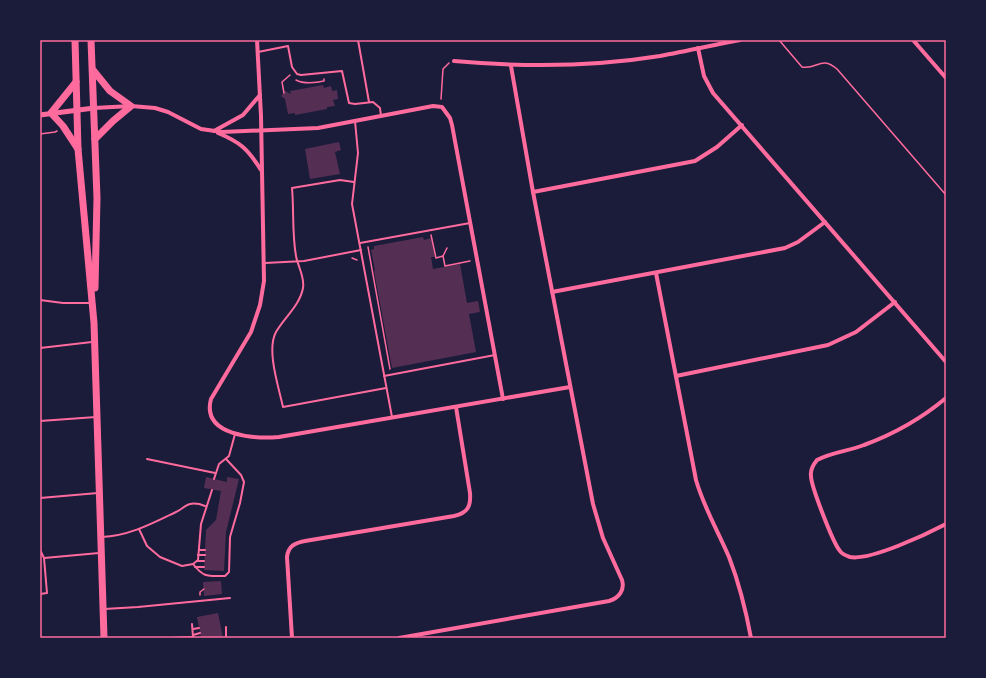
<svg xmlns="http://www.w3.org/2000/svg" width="986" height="678" font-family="Mulish,sans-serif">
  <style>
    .building { fill: #542f53 }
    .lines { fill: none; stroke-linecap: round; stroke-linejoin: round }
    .path { stroke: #ff6b9d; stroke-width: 1.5 }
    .service { stroke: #ff6b9d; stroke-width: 2 }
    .minor { stroke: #ff6b9d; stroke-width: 4 }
    .tertiary { stroke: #ff6b9d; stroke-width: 5 }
    .trunk { stroke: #ff6b9d; stroke-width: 7 }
    .neatline { fill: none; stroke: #ff6b9d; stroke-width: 1.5 }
  </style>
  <rect width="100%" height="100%" fill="#1b1b3a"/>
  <!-- building -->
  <g class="building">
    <path d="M323 85 324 88 331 86 332 91 337 90 338 99 333 100 335 106 327 107V109L295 115V113L288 114 285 99 281 96 285 91 291 94 290 91Z"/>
    <path d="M339 142 341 150 335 152 340 174 310 179 305 149Z"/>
    <path d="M423 237 424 240 431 238 435 257H431L433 269 460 264 467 303 478 301 480 312 469 314 476 352 392 368 374 271 375 270 371 250 374 249V246Z"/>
    <path d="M206 477 227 482V477L239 479 226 532 224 571 204 570 206 530 216 520 221 491 204 488Z"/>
    <path d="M221 581 222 594 204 596 203 582Z"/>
    <path d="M218 613 223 638H201L197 617Z"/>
  </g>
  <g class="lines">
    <!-- path -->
    <g class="path">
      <path d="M779 40 802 67C817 70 821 55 837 69L946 195"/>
      <path d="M296 80C303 84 316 83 324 81V79"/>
      <path d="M284 93 282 82 290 75"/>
      <path d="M441 99 443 69 449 63"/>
      <path d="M40 134 55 132 57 131"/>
      <path d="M431 235 436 258 443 256 445 266 470 261"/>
      <path d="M368 247 390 369"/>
      <path d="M443 256 447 248"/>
      <path d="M352 258 357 260"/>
      <path d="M200 595V592L204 589"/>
    </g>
    <!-- service -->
    <g class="service">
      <path d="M358 40 369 102"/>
      <path d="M258 52 288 46 292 67 297 74 301 75 342 71 349 103 355 104 373 102 380 108 381 116"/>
      <path d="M355 121 358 153 352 204 392 417"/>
      <path d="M354 182 340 180 292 188C294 210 292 234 296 256 298 267 305 277 303 288 300 305 284 318 276 332 266 350 279 388 283 407L386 388"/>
      <path d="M360 243 470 223"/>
      <path d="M265 263 304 261 361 250"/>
      <path d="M40 300 63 303H91"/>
      <path d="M40 348 92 342"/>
      <path d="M384 376 495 355"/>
      <path d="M40 421 96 417"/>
      <path d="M147 459 215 473"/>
      <path d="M214 479 219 464 229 456 235 434"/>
      <path d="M40 498 98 493"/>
      <path d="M139 529 147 546 160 557 182 566 193 564 198 560 201 524 212 490"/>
      <path d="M102 537C129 536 153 523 176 512 181 510 185 505 190 504 195 503 200 504 205 506"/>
      <path d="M40 550 44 558 47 593 40 594"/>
      <path d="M199 550H205"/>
      <path d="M198 555H205"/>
      <path d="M44 558 99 553"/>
      <path d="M197 561H204"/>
      <path d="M193 564C204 578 208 576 225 576L229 572 230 537 240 503 244 482 241 475 226 459"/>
      <path d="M195 567H204"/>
      <path d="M104 609 138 607 230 598"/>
      <path d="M192 624 193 637"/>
      <path d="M226 627V638"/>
      <path d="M193 629 199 628"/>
      <path d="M193 635 200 633"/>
      <path d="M171 638 193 637 194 638"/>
    </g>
    <!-- minor -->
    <g class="minor">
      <path d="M257 40 261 116 264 281 260 305 251 332 211 399C201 436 255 439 279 437L570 387"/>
      <path d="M913 40 946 78"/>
      <path d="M698 48 704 76 713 93 946 362"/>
      <path d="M454 61C522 67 592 67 660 56 687 51 714 45 740 40"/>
      <path d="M94 108 131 106 155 108 168 112 201 129 222 132 318 128 433 106 442 107 450 118 452 125 503 399"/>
      <path d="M214 131 243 115 260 95"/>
      <path d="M218 133C240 142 248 149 261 170"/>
      <path d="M533 192 695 161 717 147 742 125"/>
      <path d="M656 273 696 480C704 508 718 531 729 557 739 583 746 611 751 638"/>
      <path d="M552 292 785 248 798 242 825 222"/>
      <path d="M676 376 828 345 856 332 895 302"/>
      <path d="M946 398C922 418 894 434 864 445 849 451 832 452 817 460 813 465 810 470 811 476 811 486 833 543 840 551 842 554 847 556 850 557 870 561 927 534 946 524"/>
      <path d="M292 638 287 557C288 546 295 543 305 541L454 516C468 513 471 506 470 493L456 407"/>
      <path d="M399 638 609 601C619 598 625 590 622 580L603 538 593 504 533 192 511 66"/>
    </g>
    <!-- tertiary -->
    <path class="tertiary" d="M40 115 94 108"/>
    <!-- trunk -->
    <g class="trunk">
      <path d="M75 40 78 149 94 323 104 638"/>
      <path d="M91 40 97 198 95 288"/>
      <path d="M93 70 110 91 131 106 113 121 95 139"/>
      <path d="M76 82 51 113 63 126 78 149"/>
    </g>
  </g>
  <!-- border -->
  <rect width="986" height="678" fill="none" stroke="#1b1b3a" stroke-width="82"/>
  <rect x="41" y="41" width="904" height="596" class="neatline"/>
</svg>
